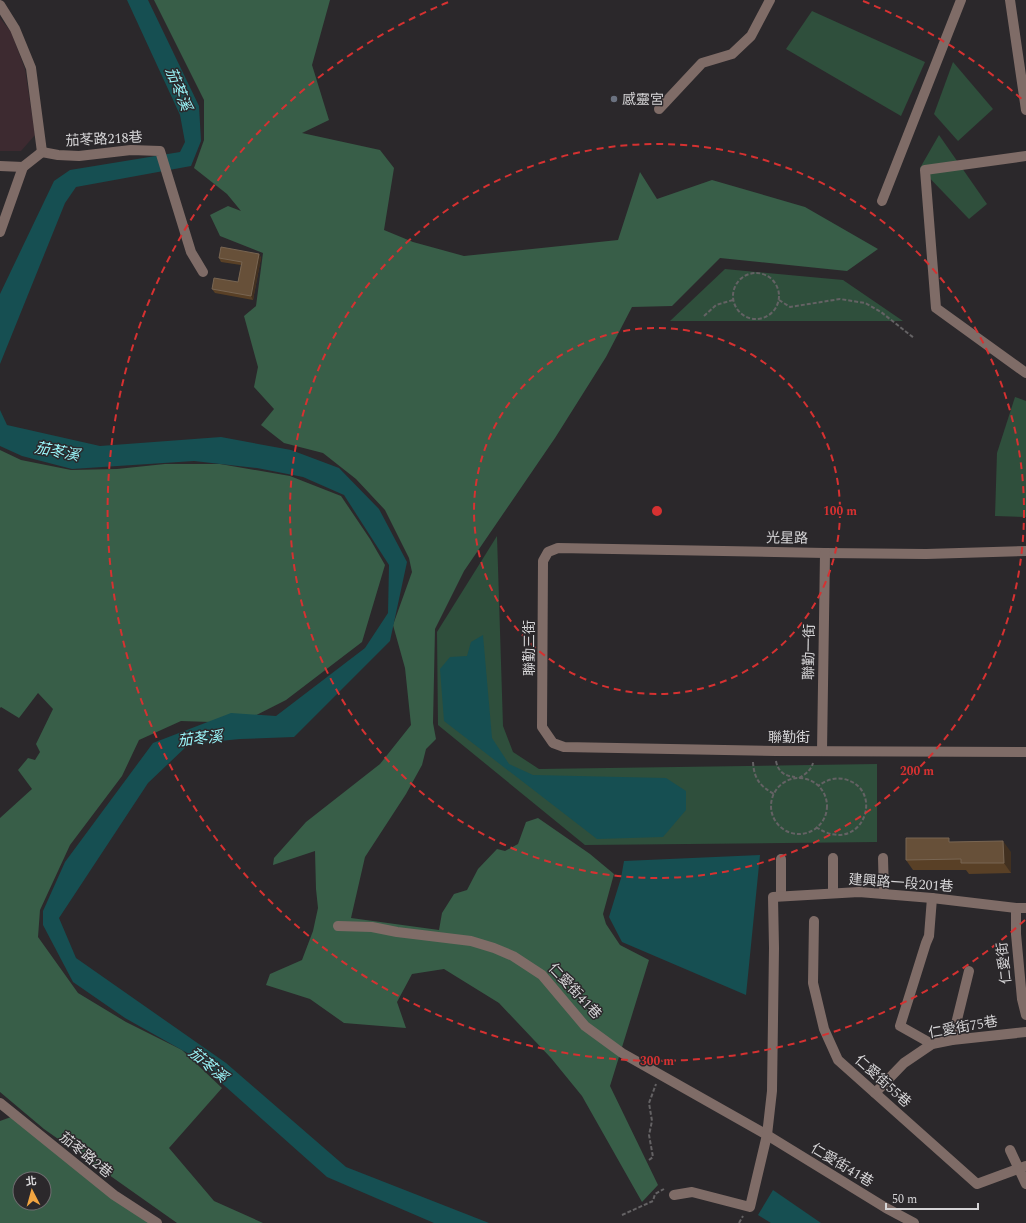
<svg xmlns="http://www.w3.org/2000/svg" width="1026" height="1223" font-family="Spectral,'Noto Sans TC',serif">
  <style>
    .industrial { fill: #3d2a30 }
    .green { fill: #2f4f3c }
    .forest { fill: #385e48; fill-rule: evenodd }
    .water { fill: #164f52 }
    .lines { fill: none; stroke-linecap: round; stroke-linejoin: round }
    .path { stroke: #646264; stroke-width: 2; stroke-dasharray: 4 2; stroke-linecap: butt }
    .minor { stroke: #7f6c67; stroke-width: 10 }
    .wall { fill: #594026 }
    .shaded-wall { fill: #413020 }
    .building { fill: #675039; stroke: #786552 }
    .ring { fill: none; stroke: #d63131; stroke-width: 2; stroke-dasharray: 7 5 }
    .worship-dot { fill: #6b7280; stroke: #2b282b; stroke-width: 1.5 }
    .labels { text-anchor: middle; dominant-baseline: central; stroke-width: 3; stroke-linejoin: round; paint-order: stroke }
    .poi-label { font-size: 14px; fill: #d6d5d7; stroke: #2b282b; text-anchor: start }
    .street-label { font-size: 14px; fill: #d6d5d7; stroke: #2b282b }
    .water-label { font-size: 15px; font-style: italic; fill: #99f4f8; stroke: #2b282b }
    .centre { fill: #d63131; stroke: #2b282b; stroke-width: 2 }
    .ring-label { font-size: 12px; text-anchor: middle; font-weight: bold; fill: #d63131; stroke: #2b282b; stroke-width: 3; stroke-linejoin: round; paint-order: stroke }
  </style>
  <rect width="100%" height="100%" fill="#2b282b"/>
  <!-- industrial -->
  <path class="industrial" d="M0 18 11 32 25 69 35 135 21 151H0Z"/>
  <!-- green -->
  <g class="green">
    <path d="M812 11 925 62 901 116 786 49Z"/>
    <path d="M953 62 993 109 958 141 934 114Z"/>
    <path d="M939 135 987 204 969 219 920 168Z"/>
    <path d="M725 269 843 280 903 321H670Z"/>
    <path d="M1015 397 1026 401V517L995 516 997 453Z"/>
    <path d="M497 536 503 726 513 752 539 769 877 764V842L585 845 438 725 437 632Z"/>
  </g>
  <!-- forest -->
  <g class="forest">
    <path d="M154 0H330L312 65 329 120 302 133 380 150 394 168 384 230 413 242 464 256 618 240 640 172 657 199 712 180 805 207 878 249 847 271 720 258 672 306 632 307 606 357 555 438 464 571 435 629 433 723 436 739 426 749 422 765 406 794 365 857 351 918 439 930 442 913 454 894 467 890 478 869 497 849 505 851 518 844 526 822 538 818 590 854 614 874 603 914 606 924 620 945 649 960 610 1086 658 1185 642 1202 582 1096 551 1058 499 1003 444 969 412 974 397 1002 406 1028 344 1023 310 999 266 985 270 974 302 960 313 931 318 908 316 889 315 851 273 865 274 858 306 822 380 764 411 725 405 668 393 625 412 572 409 558 385 510 356 479 323 453 284 443 261 425 274 409 254 387 258 367 244 316 256 306 263 253 220 236 210 215 228 206 241 211 227 194 194 168 204 140V100Z"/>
    <path d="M0 450 21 460 71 470 117 469 165 464H220L290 476 341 496 370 539 385 565 362 642 286 700 241 723 181 721 139 740 122 776 70 845 40 910 38 937 78 993 126 1022 182 1050 222 1088 169 1148 214 1201 263 1223H177L44 1129 0 1092V818L32 789 18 770 28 758 35 760 40 752 36 744 53 709 38 693 19 718 1 707 0 708Z"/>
    <path d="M11 1117 150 1223H0V1121ZM20 1179H44V1203H20Z"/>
  </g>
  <!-- water -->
  <g class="water">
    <path d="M127 0H148L199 106 201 141 191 166 76 187 65 203 0 364V294L54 181 70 170 180 152 185 142 180 115Z"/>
    <path d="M0 410 7 425 100 446 221 437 291 450 339 468 379 509 407 562 390 641 294 737 240 739 189 744 148 783 59 918 76 958 226 1063 346 1167 489 1223H434L327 1177 189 1054 125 1018 73 982 43 925V911L65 862 153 743 231 713 276 716 365 648 388 613 389 565 344 495 303 477 257 468 194 461 72 469 22 456 0 446Z"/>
    <path d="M483 635 492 738 509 764 533 775 666 778 686 791V810L663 837 597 839 444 721 440 669 450 657 467 656 471 642Z"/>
    <path d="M760 855 746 995 622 942 609 917 621 878 624 861Z"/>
    <path d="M773 1190 821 1223H771L758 1215Z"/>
  </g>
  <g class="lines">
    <!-- path -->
    <g class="path">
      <circle cx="756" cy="296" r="23"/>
      <path d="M779 300 790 307 840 299 865 303 881 312 914 338"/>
      <path d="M704 316 716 305 733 300"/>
      <path d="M776 761C778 772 785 776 795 777"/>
      <path d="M753 762C754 779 760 786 774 794"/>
      <path d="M799 778C806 774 811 770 813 763"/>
      <circle cx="799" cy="806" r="28"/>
      <path d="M816 827C862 858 887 789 844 779 835 777 826 780 818 786"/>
      <path d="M649 1160 653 1157 649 1135 652 1121 649 1103 656 1084"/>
      <path d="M622 1215 653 1201 655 1194 664 1189"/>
      <path d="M739 1223 743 1216"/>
    </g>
    <!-- minor -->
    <g class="minor">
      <path d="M1010 0 1026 110"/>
      <path d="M0 5 15 29 31 68 42 152"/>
      <path d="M659 109 702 63 732 54 751 36 770 0"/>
      <path d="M42 152 58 155 79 156 131 150 160 151 191 252 203 272"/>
      <path d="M1026 156 925 170 936 308 1026 373"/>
      <path d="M0 166 23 167 42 152"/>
      <path d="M882 201 961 0"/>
      <path d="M0 232 23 167"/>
      <path d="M1026 551 926 554 825 553 558 548 548 552 543 561 542 727 553 743 564 747 776 751 1026 752"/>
      <path d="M822 751 825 553"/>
      <path d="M883 858 884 894"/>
      <path d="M833 893V858"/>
      <path d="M781 896V859"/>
      <path d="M1016 908V934L1022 999 1026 1015"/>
      <path d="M814 921 813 983 824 1029 838 1060 977 1184 1026 1166"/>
      <path d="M338 926 372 927 397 932 471 941 494 948 513 956 542 975 585 1026 622 1053 767 1135 886 1208 914 1223"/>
      <path d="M952 1040 969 971"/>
      <path d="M932 1044 900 1026 926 943 929 936 932 898"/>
      <path d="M875 1093 904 1063 932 1044 952 1040 1026 1032"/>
      <path d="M0 1103 114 1195 157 1223"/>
      <path d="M1010 1150 1026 1184"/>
      <path d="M674 1195 692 1192 750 1207 767 1135 772 1091 774 948 773 897 859 892 932 898 1016 908H1026"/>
    </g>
  </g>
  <!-- wall -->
  <g class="wall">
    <path d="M259 254 261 258 253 300 215 293 212 289 238 282 241 265 221 262 219 258Z"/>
    <path d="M952 842 1011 852V873L969 874 966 870H913L906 860Z"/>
  </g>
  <!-- shaded-wall -->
  <g class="shaded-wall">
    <path d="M259 254 261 258 253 300 251 296Z"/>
    <path d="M1003 841 1011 852V873L1004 863Z"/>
  </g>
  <!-- building -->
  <g class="building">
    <path d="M221 247 259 254 251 296 212 289 214 278 238 282 242 262 219 258Z"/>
    <path d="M906 838H949V842L1003 841 1004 863H961V859L906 860Z"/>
  </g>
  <!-- distance rings -->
  <g class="ring">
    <circle cx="657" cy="511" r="183"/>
    <circle cx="657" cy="511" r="367"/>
    <path d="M1025 920A550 550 0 1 1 451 1M863 1A550 550 0 0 1 1025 102"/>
  </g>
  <!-- markers -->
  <circle class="worship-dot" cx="614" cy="99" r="4"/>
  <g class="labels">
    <!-- poi labels -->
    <g class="poi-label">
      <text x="622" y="99">感靈宮</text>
    </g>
    <!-- street labels -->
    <g class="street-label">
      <text transform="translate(104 139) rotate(-3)">茄苳路218巷</text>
      <text transform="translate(787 538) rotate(1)">光星路</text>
      <text transform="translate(529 648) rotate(-90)">聯勤三街</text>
      <text transform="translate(809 652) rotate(-89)">聯勤一街</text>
      <text x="789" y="737">聯勤街</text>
      <text transform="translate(901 883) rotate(4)">建興路一段201巷</text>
      <text transform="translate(1004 963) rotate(-96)">仁愛街</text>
      <text transform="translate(575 991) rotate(47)">仁愛街41巷</text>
      <text transform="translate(963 1027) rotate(-10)">仁愛街75巷</text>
      <text transform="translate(883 1081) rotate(42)">仁愛街55巷</text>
      <text transform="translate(86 1155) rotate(39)">茄苳路2巷</text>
      <text transform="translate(842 1165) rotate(31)">仁愛街41巷</text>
    </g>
    <!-- water labels -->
    <g class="water-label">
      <text transform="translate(178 89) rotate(68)">茄苳溪</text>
      <text transform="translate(57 452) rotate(11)">茄苳溪</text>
      <text transform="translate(200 739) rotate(-6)">茄苳溪</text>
      <text transform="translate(208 1065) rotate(40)">茄苳溪</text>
    </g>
  </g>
  <circle cx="657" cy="511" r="6" class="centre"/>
  <g class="ring-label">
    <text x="840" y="515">100 m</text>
    <text x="917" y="775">200 m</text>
    <text x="657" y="1065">300 m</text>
  </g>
  <!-- north arrow -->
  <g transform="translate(32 1191) rotate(354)"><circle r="19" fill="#2b282b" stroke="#6f6d70"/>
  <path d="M0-3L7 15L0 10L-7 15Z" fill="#f2a541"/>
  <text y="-6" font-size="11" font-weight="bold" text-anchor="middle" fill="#d6d5d7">北</text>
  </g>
  <!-- scale -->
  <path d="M886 1203v6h92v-6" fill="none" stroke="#d6d5d7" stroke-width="2"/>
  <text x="892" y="1203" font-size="12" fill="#d6d5d7" stroke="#2b282b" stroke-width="3" paint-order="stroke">50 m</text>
</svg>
